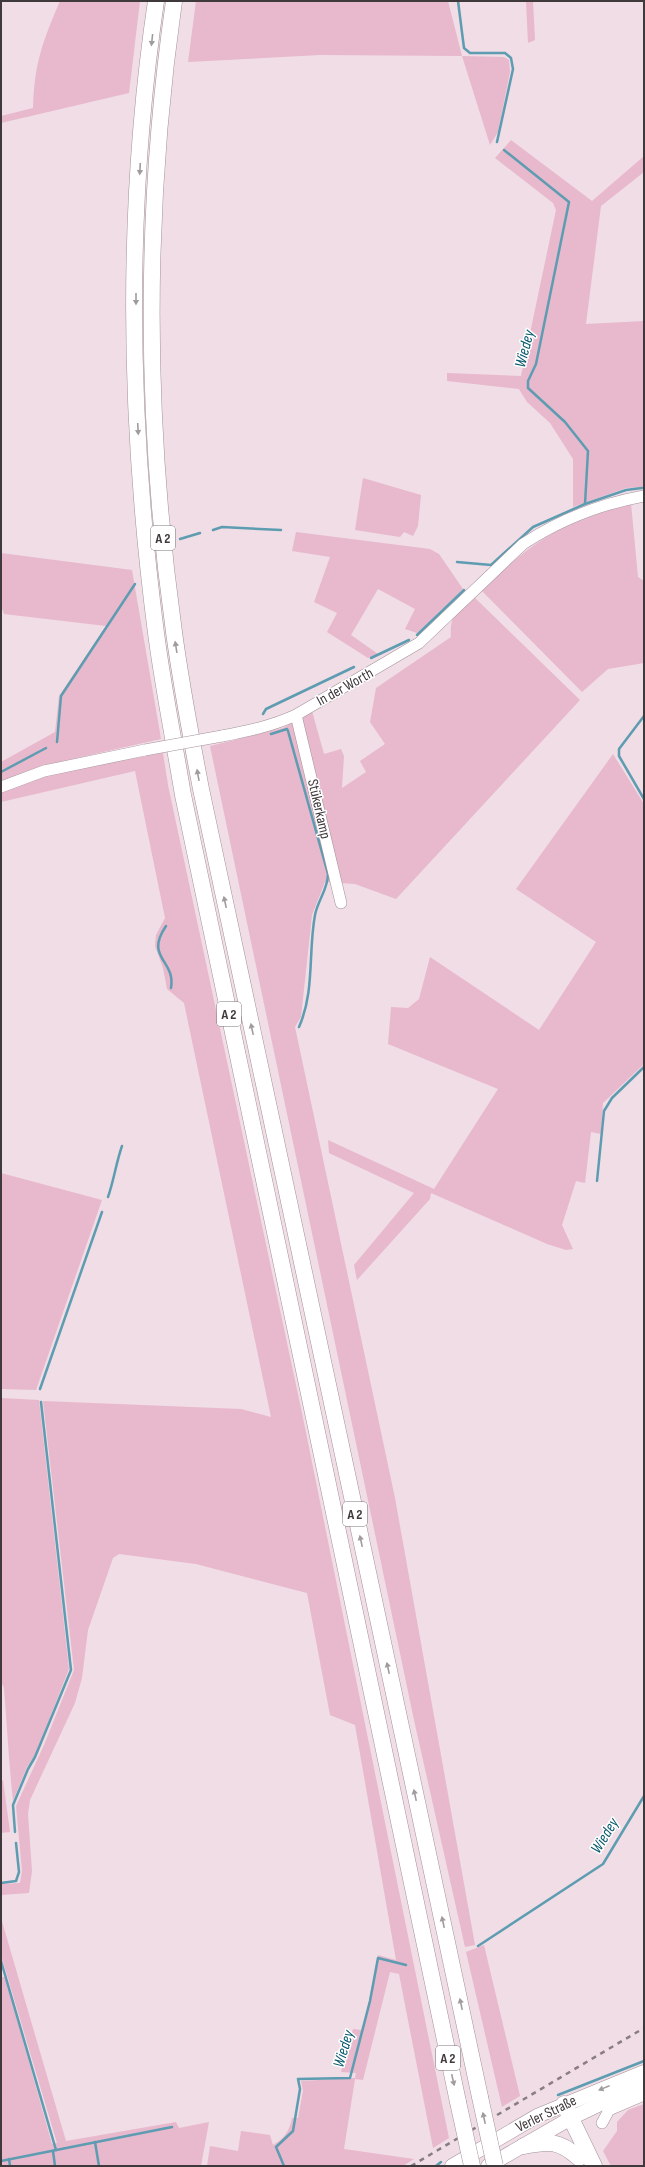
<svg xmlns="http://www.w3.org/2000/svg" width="645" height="2167" font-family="'Sofia Sans Condensed',sans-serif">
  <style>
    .green { fill: #e8b8cd }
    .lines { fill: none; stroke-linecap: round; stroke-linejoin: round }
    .stream { stroke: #5d9cb1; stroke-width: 2.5 }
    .minor-casing { stroke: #a39199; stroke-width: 12 }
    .major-casing { stroke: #a39199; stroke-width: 15 }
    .highway-casing { stroke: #a39199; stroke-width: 17 }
    .minor { stroke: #fff; stroke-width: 11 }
    .major { stroke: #fff; stroke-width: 14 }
    .highway { stroke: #fff; stroke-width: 16 }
    .rail { stroke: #897d82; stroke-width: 2.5; stroke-dasharray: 5 5; stroke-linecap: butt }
    .minor-bridge-casing { stroke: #a39199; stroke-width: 12; stroke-linecap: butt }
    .highway-bridge-casing { stroke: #a39199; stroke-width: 17; stroke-linecap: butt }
    .minor-bridge { stroke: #fff; stroke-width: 11 }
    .highway-bridge { stroke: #fff; stroke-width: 16 }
    .oneway { fill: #a09c9e }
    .labels { text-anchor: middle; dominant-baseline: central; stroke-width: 3; stroke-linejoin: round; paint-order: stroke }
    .shield { fill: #fff; stroke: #797476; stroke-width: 1 }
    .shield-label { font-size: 14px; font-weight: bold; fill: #40393c }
    .street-label { font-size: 15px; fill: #40393c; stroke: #fff }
    .water-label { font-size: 16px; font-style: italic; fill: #06596d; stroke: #fff }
  </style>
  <rect width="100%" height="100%" fill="#f0dde5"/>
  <!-- green -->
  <g class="green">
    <path d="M60 1H140L129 93 1 123V116L33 108C34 63 43 41 60 1Z"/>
    <path d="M196 1H448L462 56 504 57 509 60 510 72 498 132 490 145 462 56 320 55 188 62Z"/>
    <path d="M526 1H533L535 40 528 43Z"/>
    <path d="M511 140 592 201 644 156V172L601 206 586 324 644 321V487L626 488 573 507V459L550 423 527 402 519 389 447 381V373L521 376 556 210 553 203 495 158Z"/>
    <path d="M363 478 421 495 418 526 413 536 404 532 400 537 355 530Z"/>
    <path d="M631 503 638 577 644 581V663L608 669 582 692 481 590C501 572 522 552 545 538 572 521 602 513 631 503Z"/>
    <path d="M296 532 430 549 439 554 463 589 417 633 405 629 415 609 378 589 351 635 378 654 368 658 327 632 337 613 314 602 330 557 292 551Z"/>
    <path d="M1 553 132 570 161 739 41 766 1 783V762L55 732 59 696 106 626 4 614 1 606Z"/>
    <path d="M473 596 580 700 396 899 355 884 325 882 312 915 301 1017 295 1027 395 1498 475 1945 465 1947 414 1720 210 746 283 728 312 711 324 754 341 749 344 756 342 788 366 772 360 761 385 744 370 722 376 688 451 637C449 615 459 609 473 596Z"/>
    <path d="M163 753 168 785 302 1413 449 2138 433 2148 399 1974 390 1972 363 2080 355 2079 344 2149 414 2159 403 2166H207L210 2146 238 2151 241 2131 270 2135 273 2145C284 2139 290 2130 292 2118H298L303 2091 301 2081 355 2078 356 2073 341 2072 353 2029 362 2030 369 2001 378 1955 396 1960 355 1725 330 1715 307 1593 196 1564 119 1554 113 1558 88 1630 82 1678 75 1703 30 1800 28 1814 32 1871 29 1893 1 1895V1884L20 1883 22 1871 16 1806 44 1745 74 1670 43 1401 241 1409 271 1417 184 1003 167 989 163 968 155 946 156 935 165 918 135 771 1 802V791L44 774Z"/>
    <path d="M613 754 644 804V1064L603 1103 601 1134 591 1132 585 1183 576 1181 562 1225 573 1249 566 1250 547 1244 431 1193 430 1199 357 1280 354 1265 414 1193 329 1153 328 1140 434 1189 498 1089 388 1044 391 1007 408 1008 419 999 430 957 539 1030 596 942 516 889Z"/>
    <path d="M1 1173 102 1200 36 1390 1 1389Z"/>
    <path d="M1 1398 39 1400 69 1669 35 1755 27 1767 13 1801C9 1764 7 1726 4 1688L1 1681Z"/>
    <path d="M3 1780 10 1832 1 1833V1781Z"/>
    <path d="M1 1918 66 2141 176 2122 179 2128 209 2122 201 2166H1V1977H5L52 2144 57 2143 1 1955Z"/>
    <path d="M484 1945 520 2096 502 2107 466 1952Z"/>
    <path d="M644 2104V2166H611L603 2151 617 2131V2122L628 2110Z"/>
  </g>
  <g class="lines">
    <!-- stream -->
    <g class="stream">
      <path d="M458 1 464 48 470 53H505L511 58 513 69 497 142"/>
      <path d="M504 150 569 202 536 364 528 381V388L565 422 588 451 585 504"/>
      <path d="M213 530 222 527 281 530"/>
      <path d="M180 539 200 533"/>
      <path d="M457 562 491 565 533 527 585 504 626 490 642 488"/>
      <path d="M417 635 464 590"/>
      <path d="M371 658 409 640"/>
      <path d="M263 714 266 709 354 667"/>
      <path d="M644 716 619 749V756L644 799"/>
      <path d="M271 734 287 729 288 731 328 874C328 889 318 900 315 915 308 952 315 991 299 1027"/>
      <path d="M57 742 61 696 135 584"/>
      <path d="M1 772 46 748"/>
      <path d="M166 926C144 958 176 960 171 988"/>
      <path d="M597 1181 604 1111 612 1098 644 1067"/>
      <path d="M108 1197C114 1180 116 1163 122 1146"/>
      <path d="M40 1389 102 1212"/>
      <path d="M15 1832 13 1805 28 1769 35 1757 71 1670 41 1402"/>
      <path d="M1 1883 16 1881 19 1872 16 1843"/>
      <path d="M478 1946 603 1864 644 1796"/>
      <path d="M1 1961 56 2150"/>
      <path d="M558 2095 644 2061"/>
      <path d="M95 2142 99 2166"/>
      <path d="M53 2151 55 2166"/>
      <path d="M9 2159 10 2166"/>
      <path d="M1 2161 172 2127"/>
      <path d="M284 2166 276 2147 293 2131 300 2089 298 2079 350 2078 370 2001 378 1958 406 1965"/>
      <path d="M436 2166 441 2162"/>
    </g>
    <defs>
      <g id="minor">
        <path d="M296 715 341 903"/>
        <path d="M222 736C248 731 272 726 296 715L419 643 523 544C561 519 600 504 644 496"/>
        <path d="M1 787 44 771 145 750"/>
        <path d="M602 2123 609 2110 644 2095"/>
      </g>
      <g id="major">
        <path d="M452 2166 537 2116 644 2072"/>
        <path d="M488 2166 571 2118 644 2083"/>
      </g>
      <g id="highway">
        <path d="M156 1C125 209 129 425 156 633 163 687 174 741 183 795L458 2102"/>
        <path d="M174 1C144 209 145 424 174 632 181 684 191 737 201 789L480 2097"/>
        <path d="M564 2104 594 2166"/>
        <path d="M524 2146C549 2141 559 2140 579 2158"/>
      </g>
    </defs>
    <!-- minor casing -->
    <use href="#minor" class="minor-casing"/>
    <!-- major casing -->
    <use href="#major" class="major-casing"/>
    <!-- highway casing -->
    <use href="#highway" class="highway-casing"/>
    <!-- minor -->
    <use href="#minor" class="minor"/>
    <!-- major -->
    <use href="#major" class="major"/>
    <!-- highway -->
    <use href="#highway" class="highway"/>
    <!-- rail -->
    <path class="rail" d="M411 2166 644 2028"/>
    <defs>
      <path id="minor-bridge" d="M145 750 222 736"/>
      <g id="highway-bridge">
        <path d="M480 2097 495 2166"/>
        <path d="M458 2102 472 2166"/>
      </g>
    </defs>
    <!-- minor-bridge casing -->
    <use href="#minor-bridge" class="minor-bridge-casing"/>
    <!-- highway-bridge casing -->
    <use href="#highway-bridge" class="highway-bridge-casing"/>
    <!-- minor-bridge -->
    <use href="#minor-bridge" class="minor-bridge"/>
    <!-- highway-bridge -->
    <use href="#highway-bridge" class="highway-bridge"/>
  </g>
  <!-- one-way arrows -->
  <defs><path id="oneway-solid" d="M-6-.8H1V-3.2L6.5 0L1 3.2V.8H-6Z"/></defs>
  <g class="oneway">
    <use href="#oneway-solid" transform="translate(152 40) rotate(96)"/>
    <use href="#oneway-solid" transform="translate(140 169) rotate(93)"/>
    <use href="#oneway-solid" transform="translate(136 299) rotate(90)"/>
    <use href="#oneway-solid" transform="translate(138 429) rotate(87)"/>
    <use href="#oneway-solid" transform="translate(176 647) rotate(-99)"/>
    <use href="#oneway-solid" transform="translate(198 775) rotate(-100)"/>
    <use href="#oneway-solid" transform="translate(225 902) rotate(-102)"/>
    <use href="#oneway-solid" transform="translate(252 1029) rotate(-102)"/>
    <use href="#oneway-solid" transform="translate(361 1541) rotate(-102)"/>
    <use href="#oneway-solid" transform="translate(388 1668) rotate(-102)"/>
    <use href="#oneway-solid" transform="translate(415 1795) rotate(-102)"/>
    <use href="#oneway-solid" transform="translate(443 1922) rotate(-102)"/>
    <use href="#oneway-solid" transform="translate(461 2004) rotate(-102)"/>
    <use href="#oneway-solid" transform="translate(453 2080) rotate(77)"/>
    <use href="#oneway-solid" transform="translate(604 2088) rotate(158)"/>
    <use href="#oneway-solid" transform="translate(484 2118) rotate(-102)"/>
  </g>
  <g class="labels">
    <!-- shield labels -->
    <g class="shield">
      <rect x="151" y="526" width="24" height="24" rx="3"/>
      <rect x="217" y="1002" width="24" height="24" rx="3"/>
      <rect x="343" y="1502" width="24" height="24" rx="3"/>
      <rect x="436" y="2046" width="24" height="24" rx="3"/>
    </g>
    <g class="shield-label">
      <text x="163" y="538">A 2</text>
      <text x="229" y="1014">A 2</text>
      <text x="355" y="1514">A 2</text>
      <text x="448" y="2058">A 2</text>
    </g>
    <!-- street labels -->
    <g class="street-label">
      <text transform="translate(345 687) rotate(-29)">In der Worth</text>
      <text transform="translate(319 809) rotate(77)">Stükerkamp</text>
      <text transform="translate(546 2114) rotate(-26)">Verler Straße</text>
    </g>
    <!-- water labels -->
    <g class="water-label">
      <text transform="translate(525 349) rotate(-75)">Wiedey</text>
      <text transform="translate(605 1836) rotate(-58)">Wiedey</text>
      <text transform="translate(344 2049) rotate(-73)">Wiedey</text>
    </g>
  </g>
  <!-- border -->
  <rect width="645" height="2167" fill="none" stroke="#40393c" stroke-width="4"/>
</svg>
